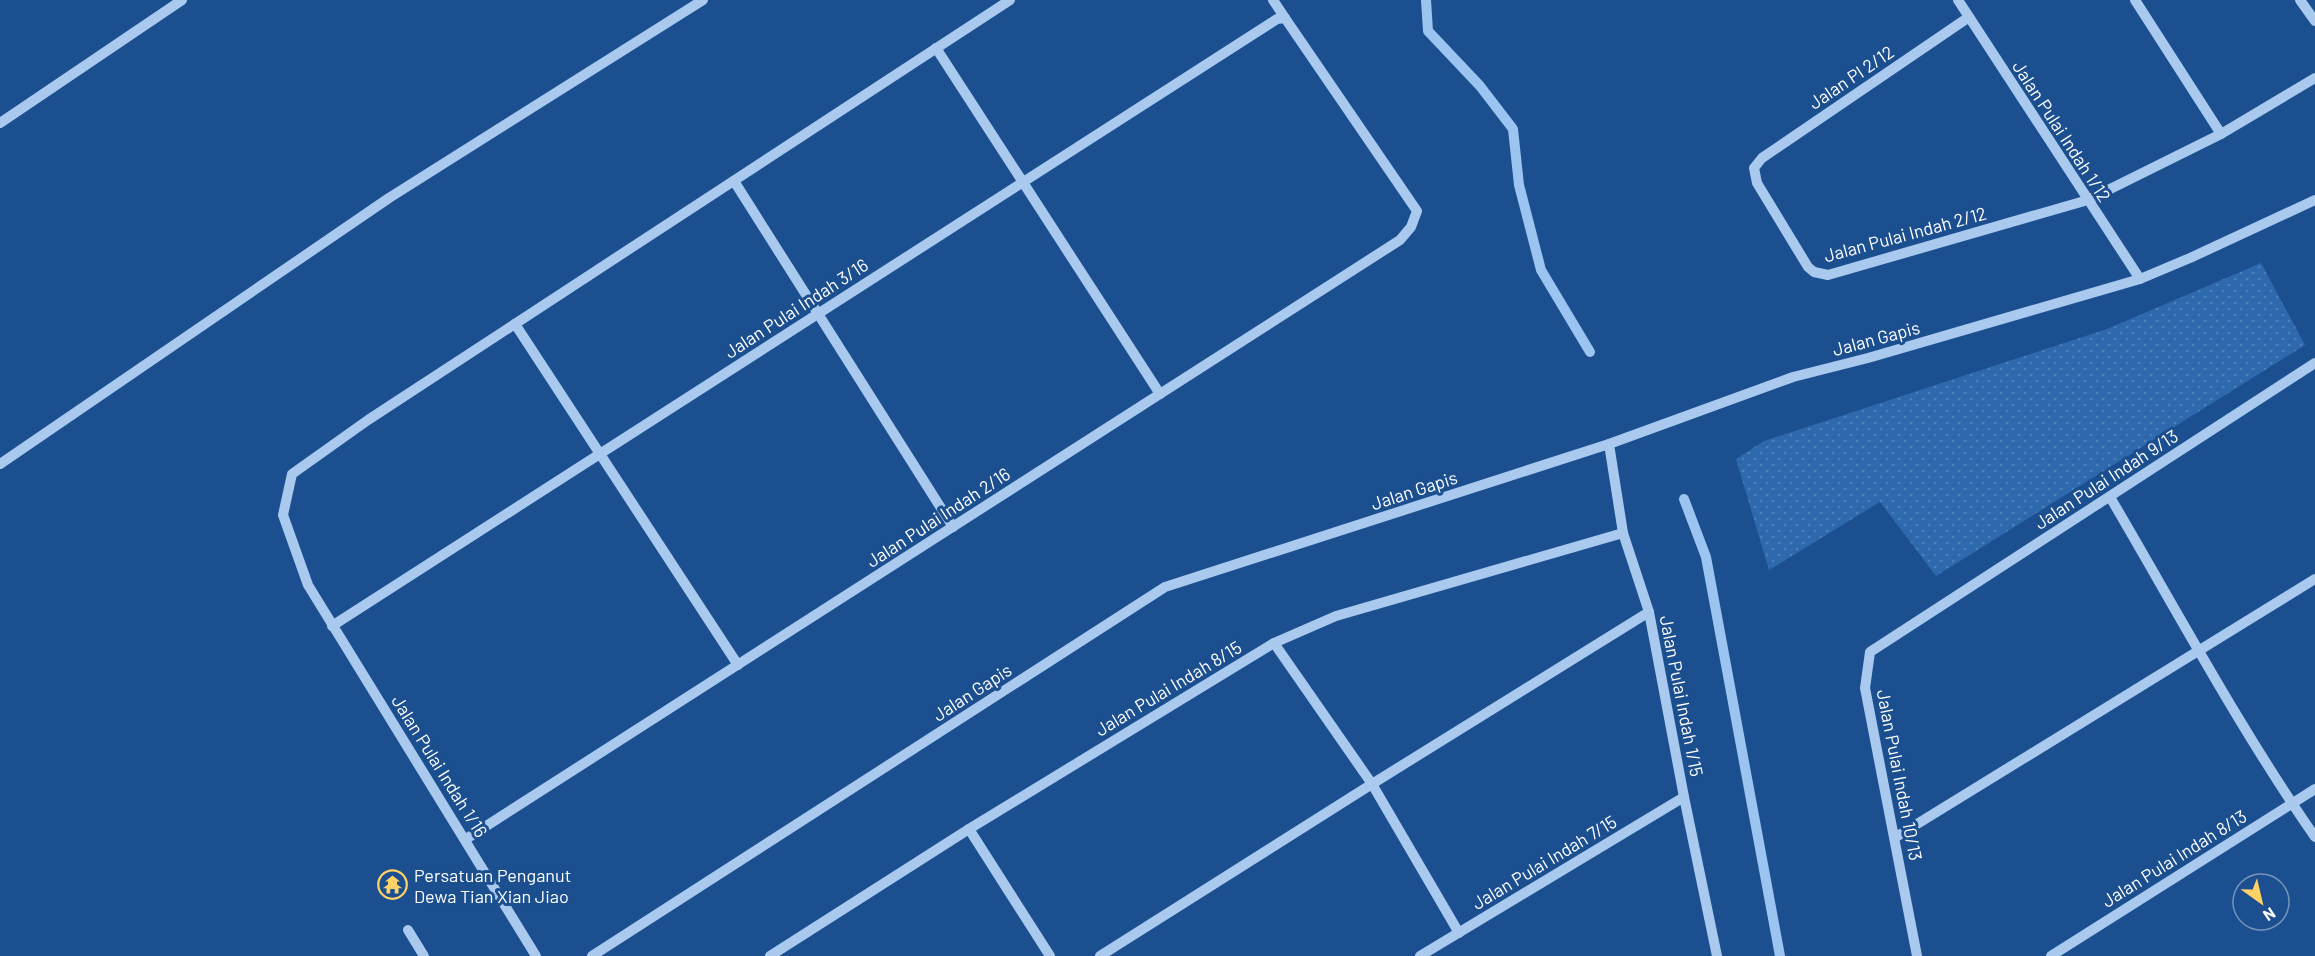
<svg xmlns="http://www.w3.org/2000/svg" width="2315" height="956" font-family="Barlow,sans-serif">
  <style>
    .park { fill: url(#park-dots) }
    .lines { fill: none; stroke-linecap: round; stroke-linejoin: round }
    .stream { stroke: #9cc4f0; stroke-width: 10 }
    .minor { stroke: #a9c9ee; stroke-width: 10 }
    .labels { text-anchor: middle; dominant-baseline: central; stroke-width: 6; stroke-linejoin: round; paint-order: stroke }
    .street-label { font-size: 18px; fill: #fff; stroke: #1b4f8f }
    .poi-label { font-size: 18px; fill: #fff; stroke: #1b4f8f; text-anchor: start }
  </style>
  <defs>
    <pattern id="park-dots" width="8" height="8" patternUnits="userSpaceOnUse" patternTransform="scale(1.5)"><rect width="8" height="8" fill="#2e69ad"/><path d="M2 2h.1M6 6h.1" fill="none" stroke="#4d80b9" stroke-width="1.8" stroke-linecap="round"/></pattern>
  </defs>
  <rect width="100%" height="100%" fill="#1b4f8f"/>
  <!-- park -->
  <path class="park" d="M2261 263 2305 345 1936 576 1880 502 1769 570 1736 459 1764 441 2107 329Z"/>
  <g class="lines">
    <!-- stream -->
    <g class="stream">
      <path d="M1426 0 1428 31 1480 86 1513 129 1519 185 1541 270 1590 352"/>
      <path d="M1684 499 1706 557 1780 956"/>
    </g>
    <!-- minor -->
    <g class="minor">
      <path d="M1273 0 1285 18"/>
      <path d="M1958 0 2140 279"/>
      <path d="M2135 0 2221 134"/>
      <path d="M2300 0 2315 21"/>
      <path d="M1969 17 1762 158 1754 168 1757 183 1808 267 1814 272 1828 275 2088 200 2221 134 2315 78"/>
      <path d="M936 48 1160 394"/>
      <path d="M0 123 182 0"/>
      <path d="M734 181 953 527"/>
      <path d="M515 324 738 665"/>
      <path d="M1609 444 1623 533 1649 612 1684 797 1717 956"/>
      <path d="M0 464 389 198 703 0"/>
      <path d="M2110 497C2177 611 2240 729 2315 837"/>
      <path d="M332 626 1277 19 1285 18 1287 21 1417 211 1411 227 1400 240 466 839"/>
      <path d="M1274 643 1372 784 1459 933"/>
      <path d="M969 829 1050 956"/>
      <path d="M1896 837 2315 579"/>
      <path d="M408 930 424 956"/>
      <path d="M536 956 308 585 283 515 292 474 368 420 1010 0"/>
      <path d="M592 956 1165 587 1609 444 1793 377 1868 358 2140 279 2190 258 2315 200"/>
      <path d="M770 956 969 829 1274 643 1336 616 1623 533"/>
      <path d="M1100 956 1372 784 1649 612"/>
      <path d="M1420 956 1684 797"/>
      <path d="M1917 956 1865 688 1870 652 2315 363"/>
      <path d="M2051 956 2315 789"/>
    </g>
  </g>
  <!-- icons -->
  <defs>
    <symbol id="temple-ring" viewBox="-11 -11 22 22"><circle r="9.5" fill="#1b4f8f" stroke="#ffd166" stroke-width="1.5"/><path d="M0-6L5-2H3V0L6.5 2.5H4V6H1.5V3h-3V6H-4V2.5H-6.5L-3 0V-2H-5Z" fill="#ffd166"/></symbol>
  </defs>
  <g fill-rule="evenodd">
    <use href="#temple-ring" x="376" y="868" width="33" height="33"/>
  </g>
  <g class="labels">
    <!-- street labels -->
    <g class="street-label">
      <text transform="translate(1851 77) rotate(-34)">Jalan PI 2/12</text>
      <text transform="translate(2062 131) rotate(57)">Jalan Pulai Indah 1/12</text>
      <text transform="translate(1905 234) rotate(-15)">Jalan Pulai Indah 2/12</text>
      <text transform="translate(796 308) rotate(-33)">Jalan Pulai Indah 3/16</text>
      <text transform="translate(1876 338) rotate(-15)">Jalan Gapis</text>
      <text transform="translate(2106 479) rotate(-33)">Jalan Pulai Indah 9/13</text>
      <text transform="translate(1414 490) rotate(-18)">Jalan Gapis</text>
      <text transform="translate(938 517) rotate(-33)">Jalan Pulai Indah 2/16</text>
      <text transform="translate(1168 688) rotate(-31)">Jalan Pulai Indah 8/15</text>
      <text transform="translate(972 692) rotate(-33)">Jalan Gapis</text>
      <text transform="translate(1682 696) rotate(79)">Jalan Pulai Indah 1/15</text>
      <text transform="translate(440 766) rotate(58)">Jalan Pulai Indah 1/16</text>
      <text transform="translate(1900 775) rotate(79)">Jalan Pulai Indah 10/13</text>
      <text transform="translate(2174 858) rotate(-32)">Jalan Pulai Indah 8/13</text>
      <text transform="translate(1544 862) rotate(-31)">Jalan Pulai Indah 7/15</text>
    </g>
    <!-- poi labels -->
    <g class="poi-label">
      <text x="414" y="875">Persatuan Penganut<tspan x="414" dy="21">Dewa Tian Xian Jiao</tspan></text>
    </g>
  </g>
  <!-- north arrow -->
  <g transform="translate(2261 902) rotate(146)"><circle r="28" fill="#1b4f8f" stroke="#7695bc" stroke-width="1.5"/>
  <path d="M0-4.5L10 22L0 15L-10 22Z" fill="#ffd166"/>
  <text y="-9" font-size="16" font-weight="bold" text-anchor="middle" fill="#ffffff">N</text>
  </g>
</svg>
